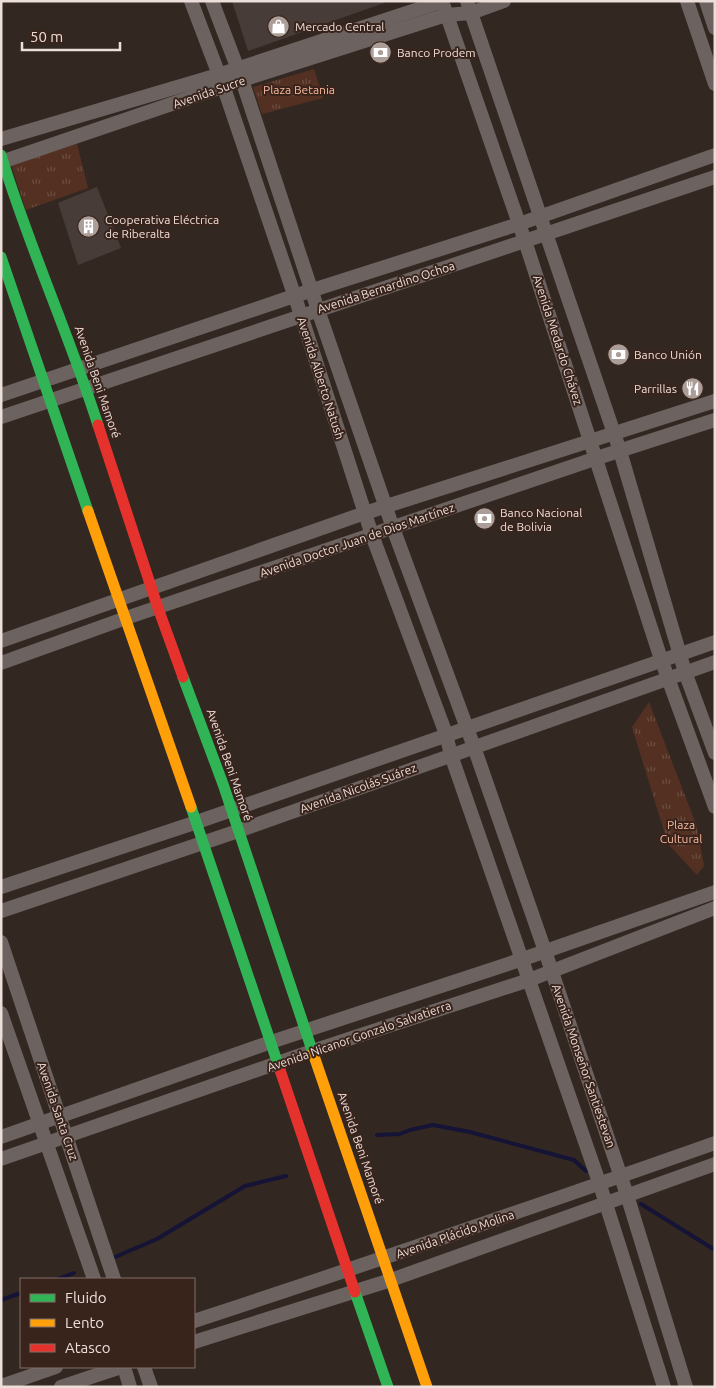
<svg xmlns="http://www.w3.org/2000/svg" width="716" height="1388" font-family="Ubuntu,sans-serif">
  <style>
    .park { fill: url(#park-tufts) }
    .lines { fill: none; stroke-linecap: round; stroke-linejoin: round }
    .stream { stroke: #151336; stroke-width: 4 }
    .building { fill: #473c38 }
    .street { stroke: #6c625f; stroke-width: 14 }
    .fast { stroke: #30b455; stroke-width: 11 }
    .slow { stroke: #ff9f0a; stroke-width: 11 }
    .jam { stroke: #e5322d; stroke-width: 11 }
    .labels { text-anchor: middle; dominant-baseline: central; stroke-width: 4; stroke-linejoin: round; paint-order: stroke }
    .poi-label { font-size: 12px; fill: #ecded9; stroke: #39241c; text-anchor: start }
    .park-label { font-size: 12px; fill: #f7b79d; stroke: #39241c }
    .street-label { font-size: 12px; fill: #ecded9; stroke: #39241c }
  </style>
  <defs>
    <pattern id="park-tufts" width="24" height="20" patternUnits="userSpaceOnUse" patternTransform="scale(1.25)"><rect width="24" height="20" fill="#533022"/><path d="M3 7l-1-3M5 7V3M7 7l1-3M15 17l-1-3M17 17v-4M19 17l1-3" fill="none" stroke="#6c4e42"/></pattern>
  </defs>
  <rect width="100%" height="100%" fill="#332722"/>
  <!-- park -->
  <g class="park">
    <path d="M314 69 323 98 262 114 253 87Z"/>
    <path d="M77 144 88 188 26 210 11 165Z"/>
    <path d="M649 702 697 827 704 866 697 875 668 844 632 727Z"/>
  </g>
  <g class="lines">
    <!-- stream -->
    <g class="stream">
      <path d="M377 1135 400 1134 410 1130 433 1125 470 1132 574 1160 586 1171"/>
      <path d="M641 1204 715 1250"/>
      <path d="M115 1257 157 1239 245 1186 286 1176"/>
      <path d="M58 1279 74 1273"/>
      <path d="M1 1300 21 1293"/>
    </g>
  </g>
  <!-- building -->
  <g class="building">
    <path d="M232 1H384V3L248 51Z"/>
    <path d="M97 187 121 248 78 265 58 203Z"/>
  </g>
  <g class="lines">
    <!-- street -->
    <g class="street">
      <path d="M191 1 224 88 301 315 372 535 446 734 451 755 600 1185 664 1387"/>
      <path d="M212 1 242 80 318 310 393 528 474 747 545 951 627 1195 686 1387"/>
      <path d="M442 1 525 241 661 659 715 807"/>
      <path d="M467 1 620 451 685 672 715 753"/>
      <path d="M687 1 715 84"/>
      <path d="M706 1 715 28"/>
      <path d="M1 139 218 75 443 1"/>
      <path d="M1 162 242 80 446 15 471 13 504 1"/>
      <path d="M1 395 294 296 519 224 715 155"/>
      <path d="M1 417 715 177"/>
      <path d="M1 641 365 513 715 401"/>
      <path d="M1 663 126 618 597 458 715 420"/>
      <path d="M1 887 197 822 715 642"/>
      <path d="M1 911 238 831 715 662"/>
      <path d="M1 942 114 1279"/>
      <path d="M1 1013 94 1279"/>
      <path d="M1 1137 271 1042 523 959 715 892"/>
      <path d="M1 1159 312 1051 529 980 715 908"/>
      <path d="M194 1321C368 1264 542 1204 715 1143"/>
      <path d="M194 1342 391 1280 715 1164"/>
      <path d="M124 1367 130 1387"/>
      <path d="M144 1367 151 1387"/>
      <path d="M1 1386 56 1367"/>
      <path d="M61 1387 121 1367"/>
    </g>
    <!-- fast -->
    <g class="fast">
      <path d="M1 155C29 247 69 334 98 425"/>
      <path d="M1 257 88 511"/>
      <path d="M183 677 223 784 313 1053"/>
      <path d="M191 807 280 1070"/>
      <path d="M355 1292 388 1387"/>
    </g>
    <!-- slow -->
    <g class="slow">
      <path d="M88 511 191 807"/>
      <path d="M313 1053 427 1387"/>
    </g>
    <!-- jam -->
    <g class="jam">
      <path d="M98 425 158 608 183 677"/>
      <path d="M280 1070 355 1292"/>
    </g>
  </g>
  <!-- icons -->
  <defs>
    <symbol id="shop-disc" viewBox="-11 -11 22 22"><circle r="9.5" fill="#ab9e99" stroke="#39241c"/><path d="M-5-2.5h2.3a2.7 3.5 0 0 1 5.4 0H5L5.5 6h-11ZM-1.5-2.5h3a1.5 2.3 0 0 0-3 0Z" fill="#fff"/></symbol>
    <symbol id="bank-disc" viewBox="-11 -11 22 22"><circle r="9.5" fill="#ab9e99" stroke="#39241c"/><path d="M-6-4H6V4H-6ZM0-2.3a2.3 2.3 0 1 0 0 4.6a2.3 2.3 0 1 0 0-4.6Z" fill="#fff"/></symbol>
    <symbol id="building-disc" viewBox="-11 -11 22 22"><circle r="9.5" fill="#ab9e99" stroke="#39241c"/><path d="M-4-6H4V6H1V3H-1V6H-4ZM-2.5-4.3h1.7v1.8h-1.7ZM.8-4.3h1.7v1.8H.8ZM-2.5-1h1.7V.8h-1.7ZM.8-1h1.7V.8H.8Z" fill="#fff"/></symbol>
    <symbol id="restaurant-disc" viewBox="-11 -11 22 22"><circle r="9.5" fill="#ab9e99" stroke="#39241c"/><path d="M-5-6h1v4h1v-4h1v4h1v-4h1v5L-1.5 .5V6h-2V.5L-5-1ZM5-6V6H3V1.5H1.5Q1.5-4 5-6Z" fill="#fff"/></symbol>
  </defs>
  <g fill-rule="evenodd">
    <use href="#shop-disc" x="266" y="14" width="25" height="25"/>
    <use href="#bank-disc" x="368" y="40" width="25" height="25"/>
    <use href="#building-disc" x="76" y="214" width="25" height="25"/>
    <use href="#bank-disc" x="606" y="342" width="25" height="25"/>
    <use href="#restaurant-disc" x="680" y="376" width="25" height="25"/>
    <use href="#bank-disc" x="472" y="506" width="25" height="25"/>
  </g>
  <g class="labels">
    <!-- poi labels -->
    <g class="poi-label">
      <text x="295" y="26">Mercado Central</text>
      <text x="397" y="52">Banco Prodem</text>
      <text x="105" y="219">Cooperativa Eléctrica<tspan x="105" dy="14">de Riberalta</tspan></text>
      <text x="634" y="354">Banco Unión</text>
      <text x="677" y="388" text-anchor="end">Parrillas</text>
      <text x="500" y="512">Banco Nacional<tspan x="500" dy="14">de Bolivia</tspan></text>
    </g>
    <!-- park labels -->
    <g class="park-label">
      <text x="299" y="89">Plaza Betania</text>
      <text x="681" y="824">Plaza<tspan x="681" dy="14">Cultural</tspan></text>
    </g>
    <!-- street labels -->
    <g class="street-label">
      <text transform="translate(209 92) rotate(-19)">Avenida Sucre</text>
      <text transform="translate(386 287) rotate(-18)">Avenida Bernardino Ochoa</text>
      <text transform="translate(558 340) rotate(72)">Avenida Medardo Chávez</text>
      <text transform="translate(321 378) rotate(72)">Avenida Alberto Natush</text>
      <text transform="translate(98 382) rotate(71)">Avenida Beni Mamoré</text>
      <text transform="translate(357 540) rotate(-19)">Avenida Doctor Juan de Dios Martínez</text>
      <text transform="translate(230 765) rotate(71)">Avenida Beni Mamoré</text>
      <text transform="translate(358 788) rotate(-20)">Avenida Nicolás Suárez</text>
      <text transform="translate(359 1036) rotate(-19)">Avenida Nicanor Gonzalo Salvatierra</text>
      <text transform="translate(584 1066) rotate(71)">Avenida Monseñor Santiestevan</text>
      <text transform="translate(58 1111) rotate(71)">Avenida Santa Cruz</text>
      <text transform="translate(361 1148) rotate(71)">Avenida Beni Mamoré</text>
      <text transform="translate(455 1234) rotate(-19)">Avenida Plácido Molina</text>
    </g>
  </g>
  <!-- border -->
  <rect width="716" height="1388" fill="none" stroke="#ecded9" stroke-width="5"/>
  <!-- legend -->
  <rect x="20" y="1278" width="175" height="90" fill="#39241c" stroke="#816e68"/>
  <rect x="30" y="1294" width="25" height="8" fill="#30b455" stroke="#816e68"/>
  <text x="65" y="1303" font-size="15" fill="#ecded9">Fluido</text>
  <rect x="30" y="1319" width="25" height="8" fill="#ff9f0a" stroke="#816e68"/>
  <text x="65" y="1328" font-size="15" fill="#ecded9">Lento</text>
  <rect x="30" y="1344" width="25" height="8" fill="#e5322d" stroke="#816e68"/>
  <text x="65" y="1353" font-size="15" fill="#ecded9">Atasco</text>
  <!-- scale -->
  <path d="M22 42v8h98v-8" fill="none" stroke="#ecded9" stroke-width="2.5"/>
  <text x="30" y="42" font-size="15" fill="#ecded9" stroke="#39241c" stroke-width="4" paint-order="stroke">50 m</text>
</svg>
